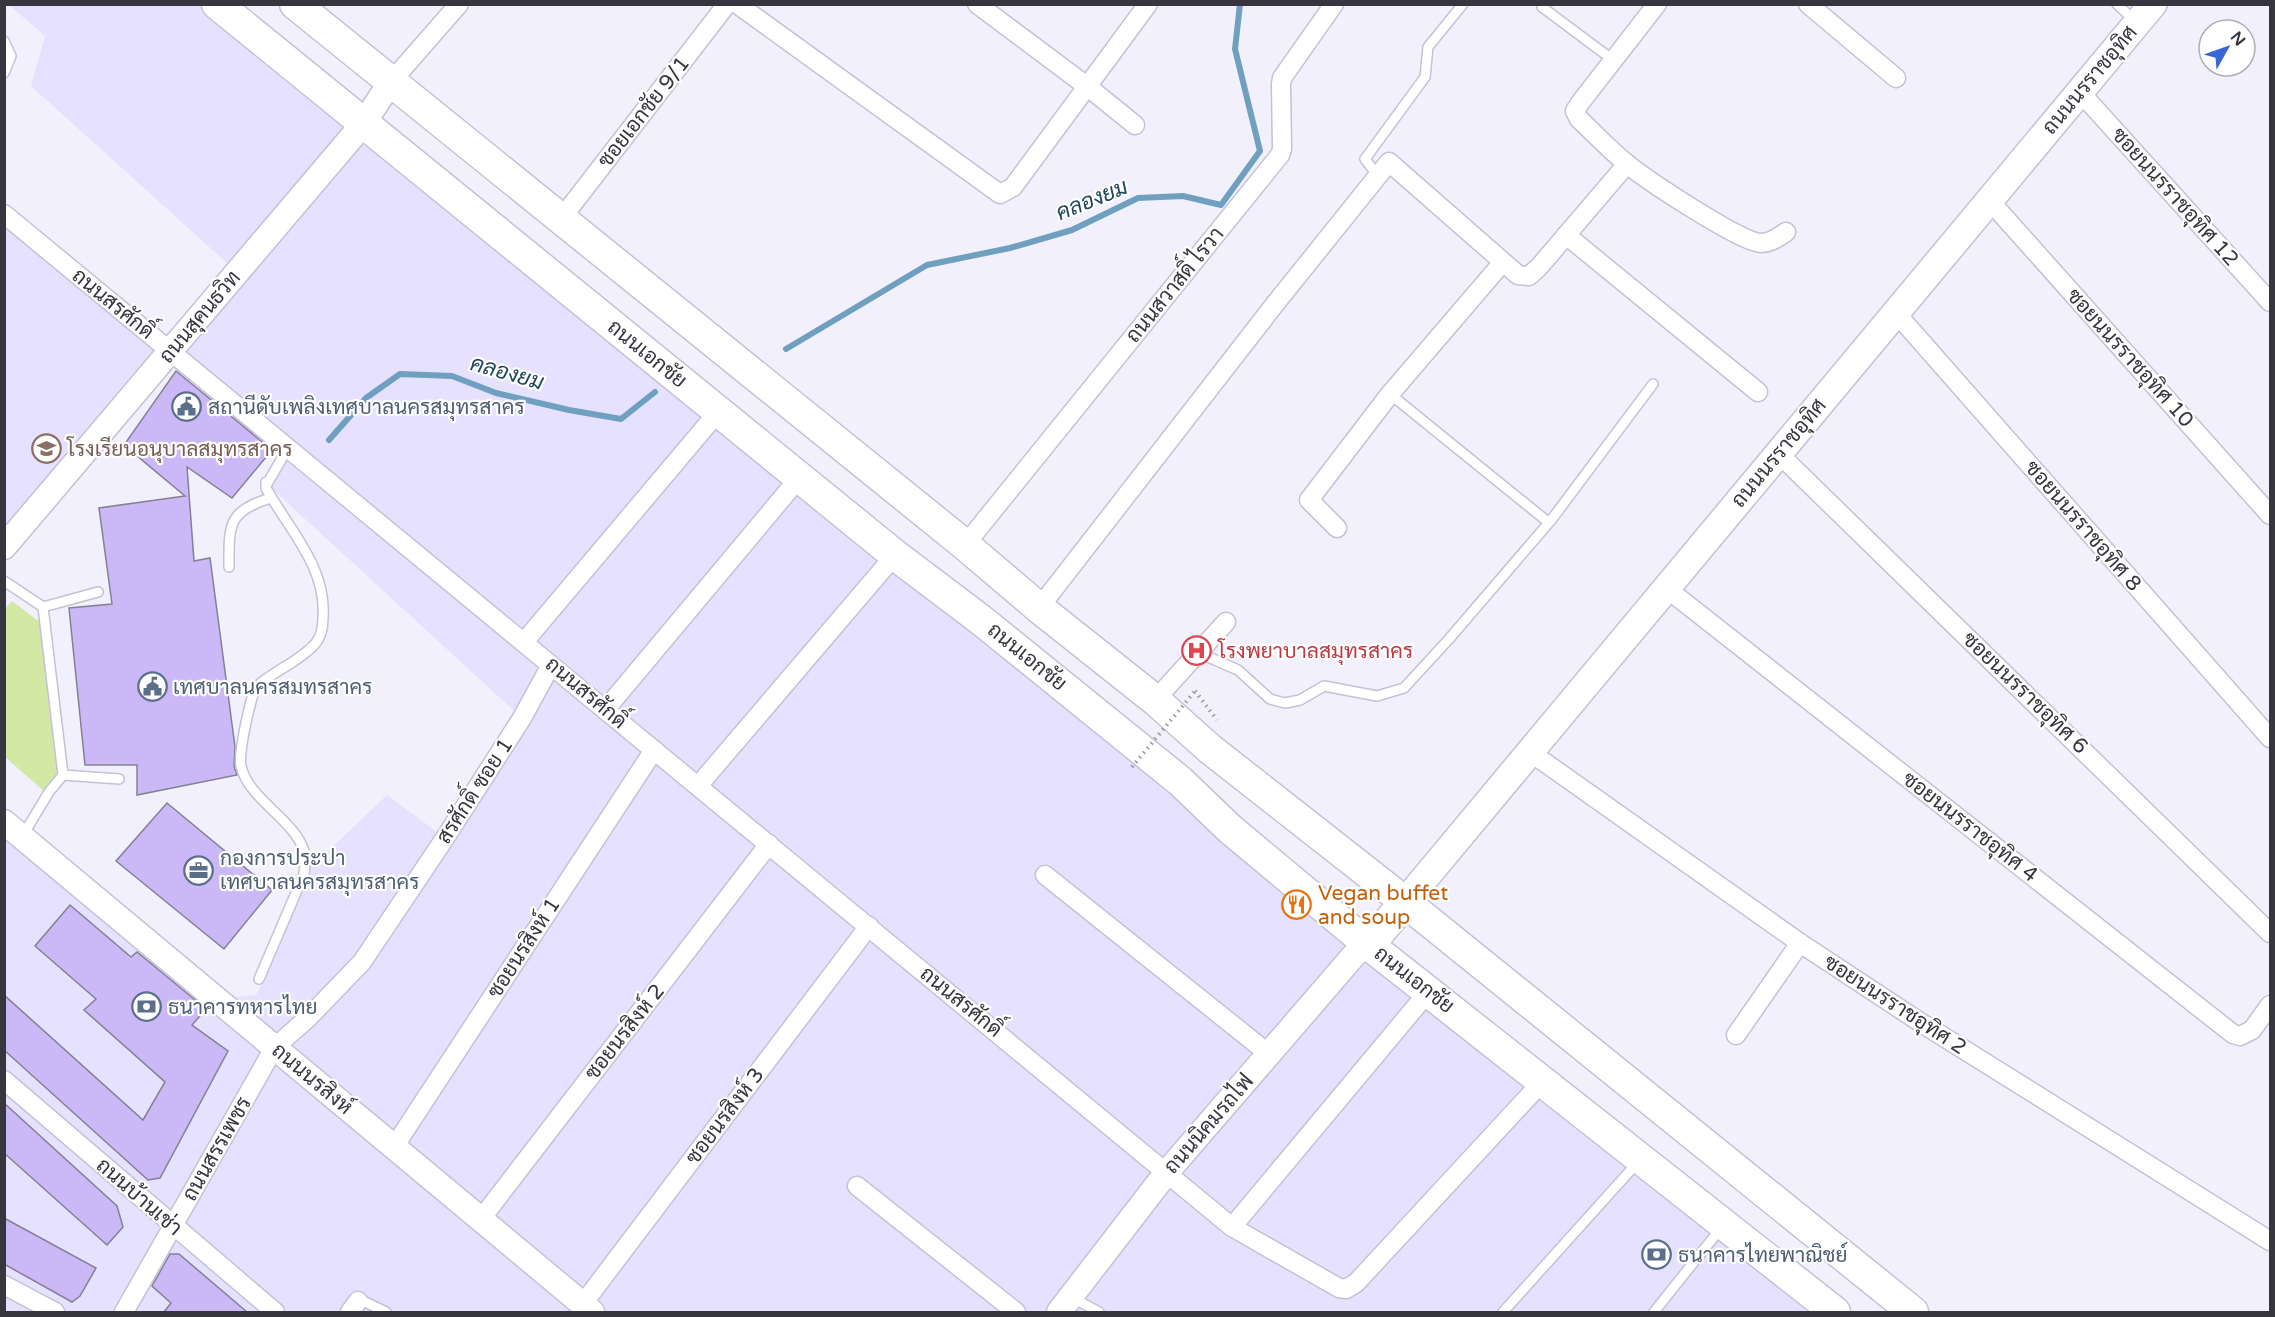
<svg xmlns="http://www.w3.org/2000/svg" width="2275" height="1317" font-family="'Varela Round',Sarabun,sans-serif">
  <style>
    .built { fill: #e5e1fe }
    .green { fill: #d2e8a4 }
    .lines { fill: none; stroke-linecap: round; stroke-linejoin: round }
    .stream { stroke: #70a0bf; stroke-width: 6 }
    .building { fill: #cbb8f7; stroke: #858093; stroke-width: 1.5 }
    .service-casing { stroke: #c5c1d6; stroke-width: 12 }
    .minor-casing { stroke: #c5c1d6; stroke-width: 21 }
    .tertiary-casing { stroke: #c5c1d6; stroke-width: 27 }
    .secondary-casing { stroke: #c5c1d6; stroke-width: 30 }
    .primary-casing { stroke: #c5c1d6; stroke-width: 33 }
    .path { stroke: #9a98a3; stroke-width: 4; stroke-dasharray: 1.5 4.5; stroke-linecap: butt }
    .service { stroke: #fff; stroke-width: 9 }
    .minor { stroke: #fff; stroke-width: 18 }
    .tertiary { stroke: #fff; stroke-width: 24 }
    .secondary { stroke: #fff; stroke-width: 27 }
    .primary { stroke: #fff; stroke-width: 30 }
    .path-bridge { stroke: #9a98a3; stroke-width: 4; stroke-dasharray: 1.5 4.5; stroke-linecap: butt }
    .labels { text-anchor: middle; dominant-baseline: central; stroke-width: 4.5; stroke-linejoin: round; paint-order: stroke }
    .street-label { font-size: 21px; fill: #37363e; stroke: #fff }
    .service-label { font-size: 21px; fill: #4e5e75; stroke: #fff; text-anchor: start }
    .education-label { font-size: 21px; fill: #785e54; stroke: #fff; text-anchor: start }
    .health-label { font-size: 21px; fill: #be3a42; stroke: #fff; text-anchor: start }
    .food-label { font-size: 21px; fill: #c56008; stroke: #fff; text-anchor: start }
    .water-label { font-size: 22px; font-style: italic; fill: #20475c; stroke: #fff }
  </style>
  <rect width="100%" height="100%" fill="#f2f0fd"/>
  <!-- built -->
  <path class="built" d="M9 5H215L1835 1312H5V822L214 999 256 995 264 980 304 874 387 795 445 838 522 718 267 484 288 448 171 352 5 547V214L171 351 228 264 31 86 45 36Z"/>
  <!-- green -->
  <path class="green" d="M12 601 41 623 60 772 44 791 5 757 4 610Z"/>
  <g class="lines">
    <!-- stream -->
    <g class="stream">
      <path d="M786 349 927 265 1010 248 1072 230 1138 198 1183 196 1221 205 1260 151 1235 49 1240 4"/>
      <path d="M329 440 366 398 400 374 452 376 496 393 569 410 621 419 655 392"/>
    </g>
  </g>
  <!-- building -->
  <g class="building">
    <path d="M176 371 272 450 232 498 187 467 194 561 210 558 235 747 234 766 237 775 137 795V765H85L69 608 112 604 99 508 185 496 124 445Z"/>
    <path d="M167 803 272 890 224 949 116 861Z"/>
    <path d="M70 905 131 957 137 952 206 1009 192 1025 228 1051 160 1178 148 1180 4 1050V995L143 1120 165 1082 84 1010 96 999 35 946Z"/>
    <path d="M4 1103 117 1206 123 1227 107 1245 4 1153Z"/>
    <path d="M4 1218 96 1268 80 1296 72 1302 4 1264Z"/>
    <path d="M170 1254H179L247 1312H164L171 1303 152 1286Z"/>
  </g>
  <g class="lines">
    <defs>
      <g id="service">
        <path d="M2117 4 2136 22"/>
        <path d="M1542 7 1613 60"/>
        <path d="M4 41 11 56 4 73"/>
        <path d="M1378 176 1365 159 1425 77 1428 47 1463 4"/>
        <path d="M1390 394 1548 522"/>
        <path d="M229 567C229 526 227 511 271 498"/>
        <path d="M4 581 43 607"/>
        <path d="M98 592 43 607 63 775 119 779"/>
        <path d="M1199 653 1238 670 1270 699 1285 703 1300 700 1324 686 1377 696 1404 688 1449 639 1552 519 1653 384"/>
        <path d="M23 835 49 792 63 775"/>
        <path d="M259 979 304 874C305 866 306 858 304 851 294 819 248 799 241 766 238 752 250 703 255 688 273 671 299 662 315 644 321 637 323 626 323 618 327 567 289 530 266 488V482L267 484 288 448"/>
        <path d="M1071 1297 1099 1312"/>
        <path d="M358 1301H363L386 1312"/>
        <path d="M1503 1312 1638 1162"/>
        <path d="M1654 1312 1721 1228"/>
      </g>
      <g id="minor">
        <path d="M737 4 1000 194 1013 187 1148 4"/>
        <path d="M977 4 1088 87 1135 125"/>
        <path d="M1657 4 1580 103 1575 111 1579 119C1595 134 1610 150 1626 163 1645 179 1740 242 1761 243 1771 243 1778 237 1786 232"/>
        <path d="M1808 4 1896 78"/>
        <path d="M390 83 459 4"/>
        <path d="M2080 92 2270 302"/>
        <path d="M1990 201 2270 515"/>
        <path d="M4 214 1232 1227 1339 1288 1346 1289 1356 1283 1543 1081"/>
        <path d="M561 219 727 4"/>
        <path d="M1566 235 1758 392"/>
        <path d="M1896 313 2270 738"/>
        <path d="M1779 454 2270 933"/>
        <path d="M1337 528 1309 500 1390 394 1503 262"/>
        <path d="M965 545 1280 155 1282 149 1281 84 1282 78 1334 4"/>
        <path d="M1666 588 2233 1034 2240 1036 2252 1030 2270 1005"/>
        <path d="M1039 608 1275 304 1389 162 1518 275 1529 276 1539 267 1627 164"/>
        <path d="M524 642 718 412"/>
        <path d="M1155 700 1226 622"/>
        <path d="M605 710 799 478"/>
        <path d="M1530 752 1800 943 1923 1024 2270 1241"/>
        <path d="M698 786 895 555"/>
        <path d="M1045 875 1269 1054"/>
        <path d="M1736 1035 1800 943"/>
        <path d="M4 1080 275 1312"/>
        <path d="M394 1147 654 750"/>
        <path d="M857 1186 1016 1312"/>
        <path d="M481 1219 769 844"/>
        <path d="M1232 1227 1429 991"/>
        <path d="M4 1285 55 1312"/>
        <path d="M582 1305 869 926"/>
        <path d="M124 1312 274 1048 308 1018 362 962 445 838 522 718 551 665"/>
        <path d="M350 1312 358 1301"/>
      </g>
      <g id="tertiary">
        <path d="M4 547 363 124 390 83"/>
        <path d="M4 822 592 1312"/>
        <path d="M1059 1312 1167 1172 1355 954 1369 945"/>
      </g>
      <path id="secondary" d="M1405 902 2153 4"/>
      <g id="primary">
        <path d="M217 4 895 555 981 620 1180 781 1230 829 1369 945 1835 1312"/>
        <path d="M295 4 965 545 1039 608 1155 700 1210 749 1405 902 1913 1312"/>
        <path d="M1369 945 1405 902"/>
      </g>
    </defs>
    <!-- service casing -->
    <use href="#service" class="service-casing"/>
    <!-- minor casing -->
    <use href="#minor" class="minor-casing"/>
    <!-- tertiary casing -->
    <use href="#tertiary" class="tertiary-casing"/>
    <!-- secondary casing -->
    <use href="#secondary" class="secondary-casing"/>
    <!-- primary casing -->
    <use href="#primary" class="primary-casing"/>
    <!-- path -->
    <path class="path" d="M1195 691 1217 720"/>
    <!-- service -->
    <use href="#service" class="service"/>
    <!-- minor -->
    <use href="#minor" class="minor"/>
    <!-- tertiary -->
    <use href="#tertiary" class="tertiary"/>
    <!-- secondary -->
    <use href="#secondary" class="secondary"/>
    <!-- primary -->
    <use href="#primary" class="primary"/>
    <!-- path-bridge -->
    <path class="path-bridge" d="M1132 767 1195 691"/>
  </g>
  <!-- icons -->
  <defs>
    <symbol id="civic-ring" viewBox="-11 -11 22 22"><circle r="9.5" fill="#fff" stroke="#5c6f8a" stroke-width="1.5"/><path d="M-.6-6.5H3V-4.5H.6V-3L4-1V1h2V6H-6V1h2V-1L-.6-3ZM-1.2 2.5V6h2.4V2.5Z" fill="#5c6f8a"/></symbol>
    <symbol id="school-ring" viewBox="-11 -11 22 22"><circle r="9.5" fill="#fff" stroke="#8d6e63" stroke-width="1.5"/><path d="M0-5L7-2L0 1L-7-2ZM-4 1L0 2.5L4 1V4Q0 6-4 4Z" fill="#8d6e63"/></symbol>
    <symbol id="hospital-ring" viewBox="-11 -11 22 22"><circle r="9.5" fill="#fff" stroke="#e0444e" stroke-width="1.5"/><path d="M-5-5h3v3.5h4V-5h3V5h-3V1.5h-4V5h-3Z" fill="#e0444e"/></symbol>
    <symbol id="office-ring" viewBox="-11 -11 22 22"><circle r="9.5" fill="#fff" stroke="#5c6f8a" stroke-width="1.5"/><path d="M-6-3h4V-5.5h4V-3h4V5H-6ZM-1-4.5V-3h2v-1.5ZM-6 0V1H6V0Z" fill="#5c6f8a"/></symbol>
    <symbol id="restaurant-ring" viewBox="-11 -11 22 22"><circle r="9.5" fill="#fff" stroke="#e8710a" stroke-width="1.5"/><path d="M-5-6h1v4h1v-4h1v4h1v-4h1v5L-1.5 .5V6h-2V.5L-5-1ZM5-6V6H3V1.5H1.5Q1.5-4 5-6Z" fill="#e8710a"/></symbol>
    <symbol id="bank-ring" viewBox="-11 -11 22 22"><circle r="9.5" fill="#fff" stroke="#5c6f8a" stroke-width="1.5"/><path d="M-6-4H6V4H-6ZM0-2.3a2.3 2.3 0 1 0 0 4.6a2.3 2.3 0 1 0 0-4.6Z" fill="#5c6f8a"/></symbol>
  </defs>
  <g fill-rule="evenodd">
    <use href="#civic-ring" x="170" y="390" width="33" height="33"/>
    <use href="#school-ring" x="30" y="432" width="33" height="33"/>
    <use href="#hospital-ring" x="1180" y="634" width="33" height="33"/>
    <use href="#civic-ring" x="136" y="670" width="33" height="33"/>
    <use href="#office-ring" x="182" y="854" width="33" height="33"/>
    <use href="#restaurant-ring" x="1280" y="888" width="33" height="33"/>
    <use href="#bank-ring" x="130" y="990" width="33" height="33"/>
    <use href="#bank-ring" x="1640" y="1238" width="33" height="33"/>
  </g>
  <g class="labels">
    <!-- street labels -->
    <g class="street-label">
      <text transform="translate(2090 80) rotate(-50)">ถนนนรราชอุทิศ</text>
      <text transform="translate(644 112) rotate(-52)">ซอยเอกชัย 9/1</text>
      <text transform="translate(2175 197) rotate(48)">ซอยนนรราชอุทิศ 12</text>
      <text transform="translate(1175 285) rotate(-51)">ถนนสวาสดิ์ ไรวา</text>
      <text transform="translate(113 304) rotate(39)">ถนนสรศักดิ์</text>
      <text transform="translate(200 317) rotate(-50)">ถนนสุคนธวิท</text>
      <text transform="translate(647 354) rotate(39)">ถนนเอกชัย</text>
      <text transform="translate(2130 358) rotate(48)">ซอยนนรราชอุทิศ 10</text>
      <text transform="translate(1779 453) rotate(-50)">ถนนนรราชอุทิศ</text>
      <text transform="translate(2083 526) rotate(49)">ซอยนนรราชอุทิศ 8</text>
      <text transform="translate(1027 657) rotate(39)">ถนนเอกชัย</text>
      <text transform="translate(586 693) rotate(40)">ถนนสรศักดิ์</text>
      <text transform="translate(2025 693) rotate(44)">ซอยนนรราชอุทิศ 6</text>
      <text transform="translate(475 791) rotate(-57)">สรศักดิ์ ซอย 1</text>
      <text transform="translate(1970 827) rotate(38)">ซอยนนรราชอุทิศ 4</text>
      <text transform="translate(524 948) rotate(-57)">ซอยนรสิงห์ 1</text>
      <text transform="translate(1414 980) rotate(38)">ถนนเอกชัย</text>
      <text transform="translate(961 1002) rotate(39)">ถนนสรศักดิ์</text>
      <text transform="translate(1895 1005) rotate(33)">ซอยนนรราชอุทิศ 2</text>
      <text transform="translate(625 1032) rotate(-52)">ซอยนรสิงห์ 2</text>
      <text transform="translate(312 1079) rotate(40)">ถนนนรสิงห์</text>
      <text transform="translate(725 1116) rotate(-53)">ซอยนรสิงห์ 3</text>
      <text transform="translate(1209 1124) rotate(-49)">ถนนนิคมรถไฟ</text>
      <text transform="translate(217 1149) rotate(-60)">ถนนสรรเพชร</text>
      <text transform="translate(139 1197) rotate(41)">ถนนบ้านเช่า</text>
    </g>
    <!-- service labels -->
    <g class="service-label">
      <text x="208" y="407">สถานีดับเพลิงเทศบาลนครสมุทรสาคร</text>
      <text x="173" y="687">เทศบาลนครสมทรสาคร</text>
      <text x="220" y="858">กองการประปา<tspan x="220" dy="24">เทศบาลนครสมุทรสาคร</tspan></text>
      <text x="168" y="1007">ธนาคารทหารไทย</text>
      <text x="1678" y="1255">ธนาคารไทยพาณิชย์</text>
    </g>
    <!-- education labels -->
    <g class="education-label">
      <text x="67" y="449">โรงเรียนอนุบาลสมุทรสาคร</text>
    </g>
    <!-- health labels -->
    <g class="health-label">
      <text x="1218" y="651">โรงพยาบาลสมุทรสาคร</text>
    </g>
    <!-- food labels -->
    <g class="food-label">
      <text x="1318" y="893">Vegan buffet<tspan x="1318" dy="24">and soup</tspan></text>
    </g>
    <!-- water labels -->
    <g class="water-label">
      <text transform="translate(1092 200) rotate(-22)">คลองยม</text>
      <text transform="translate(507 373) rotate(16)">คลองยม</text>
    </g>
  </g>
  <!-- border -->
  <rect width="2275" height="1317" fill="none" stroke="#37363e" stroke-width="12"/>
  <!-- north arrow -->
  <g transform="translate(2227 48) rotate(50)"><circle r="28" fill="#ffffff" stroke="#afafb2" stroke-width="1.5"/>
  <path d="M0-4.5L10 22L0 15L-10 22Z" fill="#3b66d7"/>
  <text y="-9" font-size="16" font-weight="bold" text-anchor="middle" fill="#37363e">N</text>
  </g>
</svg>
